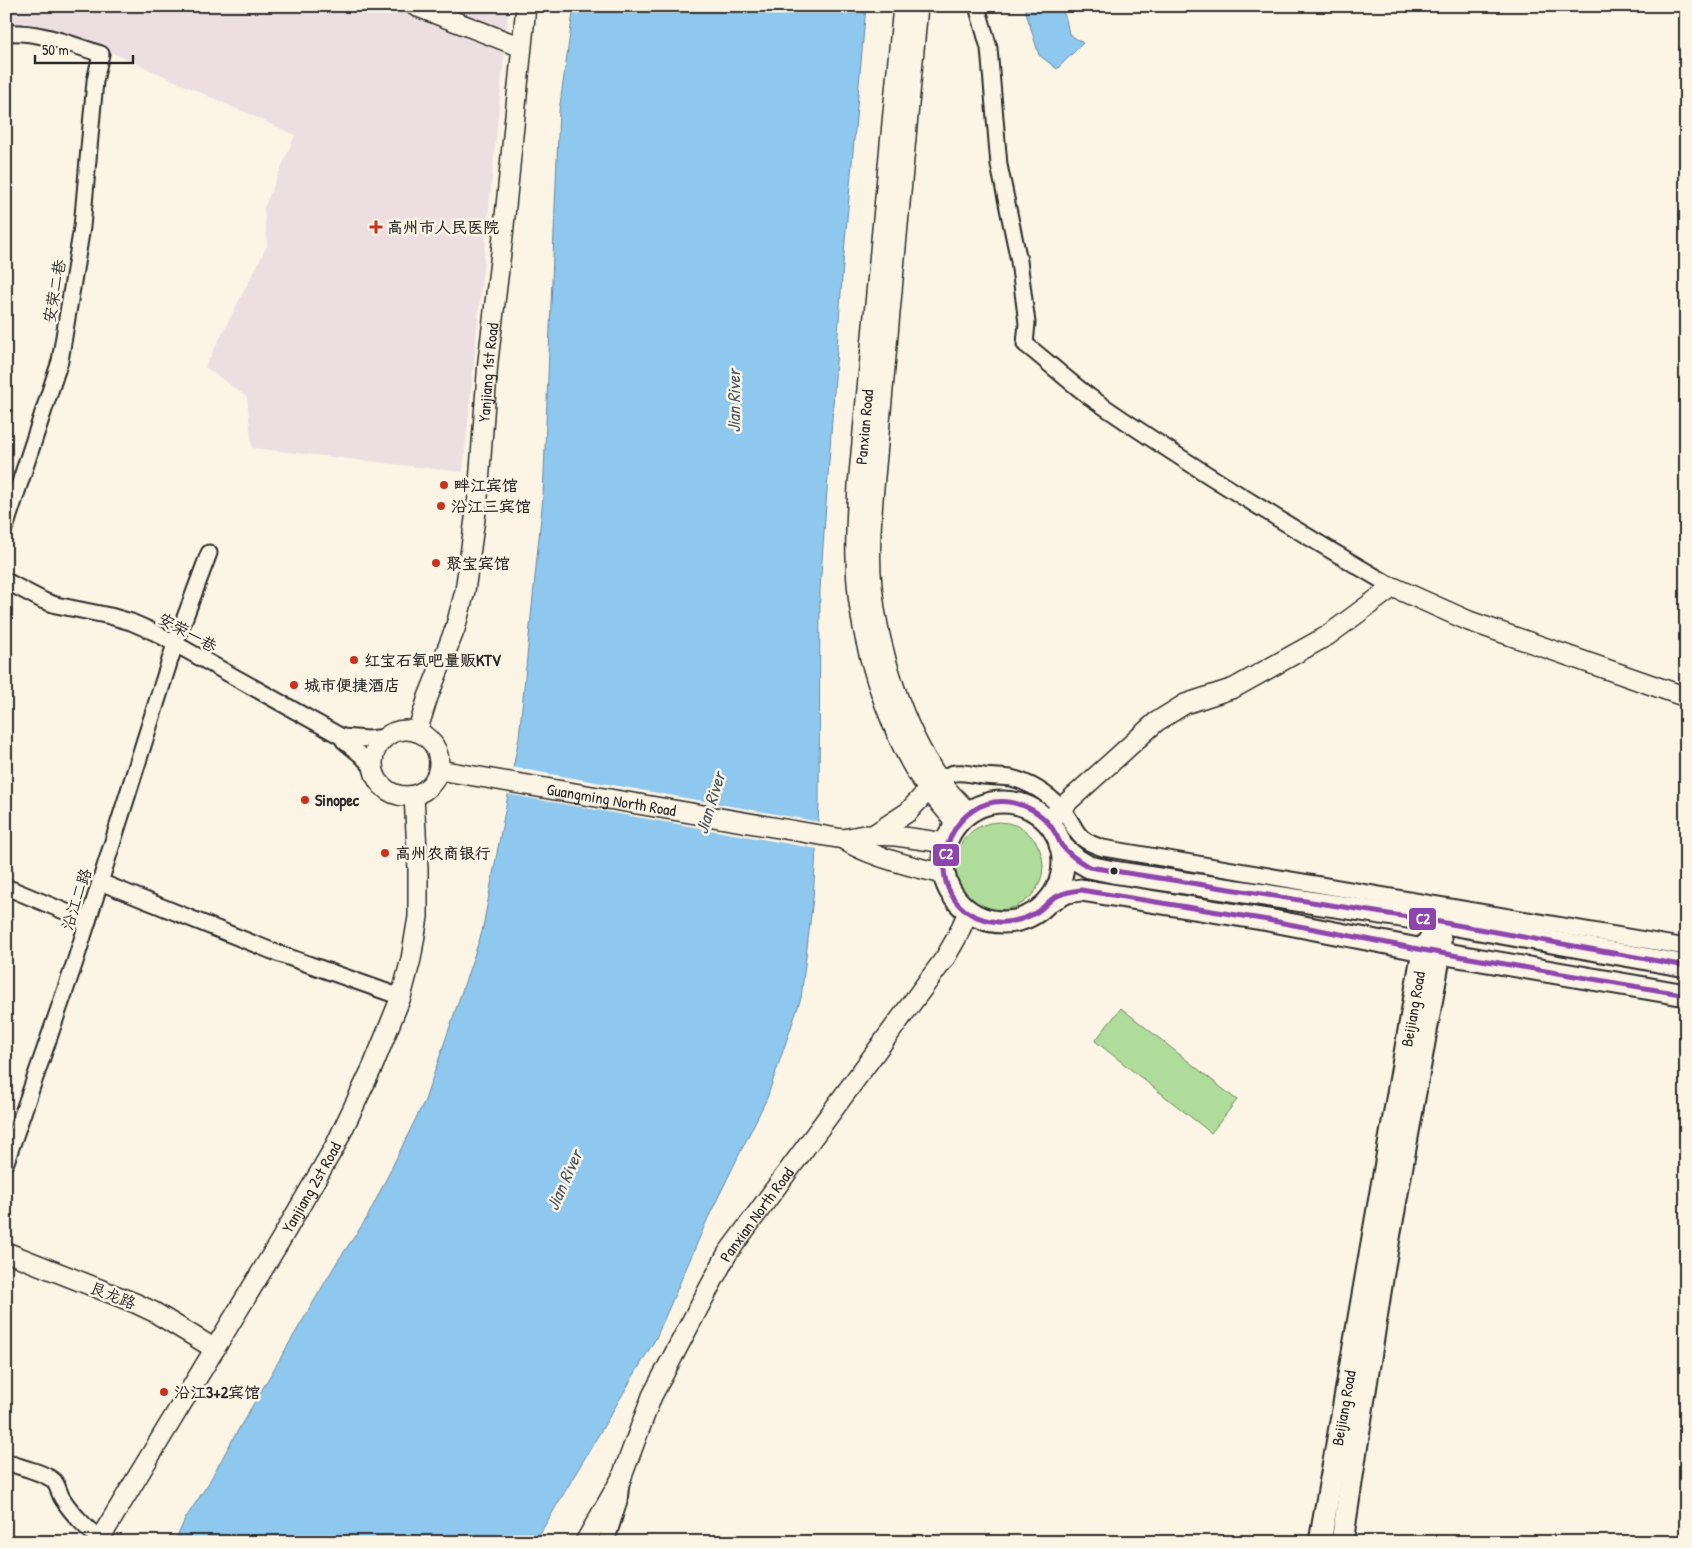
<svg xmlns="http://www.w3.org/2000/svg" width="1692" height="1548" font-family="'Patrick Hand','LXGW WenKai TC',sans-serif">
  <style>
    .built { fill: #eddfe1 }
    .green { fill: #afdc9b; stroke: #6d8463 }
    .water { fill: #8fc8ee; stroke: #6789a0 }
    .pier { fill: #fcf5e5 }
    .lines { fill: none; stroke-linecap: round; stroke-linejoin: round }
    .minor-casing { stroke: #2b2b2b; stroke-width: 19 }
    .tertiary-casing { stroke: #2b2b2b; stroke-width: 22 }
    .secondary-casing { stroke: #2b2b2b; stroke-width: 25 }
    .minor { stroke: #fcf5e5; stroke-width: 15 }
    .tertiary { stroke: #fcf5e5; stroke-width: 19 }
    .secondary { stroke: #fcf5e5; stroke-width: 21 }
    .bus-1-casing { stroke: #fcf5e5; stroke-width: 9 }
    .bus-1 { stroke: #8e44ad; stroke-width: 5 }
    .poi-dot { fill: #c8321e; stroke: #fcf5e5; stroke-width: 2 }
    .bus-dot { fill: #2b2b2b; stroke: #fcf5e5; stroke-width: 2 }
    .labels { text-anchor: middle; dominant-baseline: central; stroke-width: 5; stroke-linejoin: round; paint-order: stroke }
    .poi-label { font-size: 16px; font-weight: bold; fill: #2b2b2b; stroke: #fcf5e5; text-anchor: start }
    .street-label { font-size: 16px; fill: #2b2b2b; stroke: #fcf5e5 }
    .water-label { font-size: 18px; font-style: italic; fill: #495a66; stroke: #fcf5e5 }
    .line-badge { stroke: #fcf5e5; stroke-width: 2 }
    .badge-label { font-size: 14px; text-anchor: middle; font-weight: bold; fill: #fff }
  </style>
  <rect width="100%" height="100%" fill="#fcf5e5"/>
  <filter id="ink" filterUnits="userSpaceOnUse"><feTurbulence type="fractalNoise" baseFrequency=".02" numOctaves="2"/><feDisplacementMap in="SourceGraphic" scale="10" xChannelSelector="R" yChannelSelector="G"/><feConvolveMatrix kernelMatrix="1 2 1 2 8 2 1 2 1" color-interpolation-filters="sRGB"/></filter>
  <g filter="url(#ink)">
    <!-- built -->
    <path class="built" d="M6 6H509L463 472 252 448 247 397 205 367 267 246 264 208 295 135 106 50 25 23 6 29Z"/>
    <!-- green -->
    <g class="green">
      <circle cx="999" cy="866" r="44"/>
      <path d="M1121 1008 1237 1100 1211 1133 1095 1041Z"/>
    </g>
    <!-- water -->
    <g class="water">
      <path d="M574 6H866L843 264 820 589 819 805 813 898 801 998 767 1098 708 1218 656 1338 535 1542H175L185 1519 208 1484 234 1437 337 1262 367 1218 425 1100 482 932 519 737 543 497 559 111Z"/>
      <path d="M1024 6H1061L1066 19 1069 34 1083 43 1057 69 1039 55Z"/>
    </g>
    <!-- pier -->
    <path class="pier" d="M511 767 820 822 818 849 506 794Z"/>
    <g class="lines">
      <defs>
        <g id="minor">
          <path d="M977 6 989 48 999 165 1019 261 1027 323 1025 344C1047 361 1068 381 1090 397 1188 465 1290 527 1393 587"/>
          <path d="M6 33C39 31 70 44 101 54L95 81 82 227 60 361 6 525"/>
          <path d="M6 581 44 601 56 605 110 616 131 622 154 632 342 737 344 741 361 755 374 769"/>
          <path d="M342 737 368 739 387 737"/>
          <path d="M931 787C954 768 955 772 984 776 993 777 1002 777 1011 778 1029 782 1048 794 1060 807 1079 827 1070 838 1103 848L1686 947"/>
          <path d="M100 882 277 953 401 997"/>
          <path d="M6 887 88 921"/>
          <path d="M6 1162 75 962 175 644 209 553"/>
          <path d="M6 1462C19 1467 44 1472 54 1481 58 1486 59 1493 62 1498 72 1514 86 1527 99 1539"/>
          <path d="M606 1542 619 1501 621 1483"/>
        </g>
        <g id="tertiary">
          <path d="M415 6 521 47"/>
          <path d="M903 6 858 485C857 509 855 534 856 558 856 615 871 672 893 725 901 743 909 763 921 779 932 795 945 809 957 824"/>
          <path d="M918 6 873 499C871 528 869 557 872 586 878 648 903 728 939 779 947 791 959 802 969 813"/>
          <circle cx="406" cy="763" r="33"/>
          <path id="s1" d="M417 732 428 697 455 629 465 591 478 497 488 361 503 236 526 6"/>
          <path id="s2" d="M439 770 843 839 864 835 896 836 946 843"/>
          <path d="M1048 822 1061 808 1156 722 1185 704 1234 688 1327 636 1393 587 1469 621 1686 697"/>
          <path d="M873 835 908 812 929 789"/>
          <path d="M843 839C865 855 917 868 944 874"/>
          <path d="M6 1252 135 1303 154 1312 215 1349"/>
          <path id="s3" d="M98 1542 280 1241 335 1146 373 1066 401 997 411 959 418 917V869L414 796"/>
          <path id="s4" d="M585 1542 621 1479 652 1396 727 1254 945 958 957 937 968 912"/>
        </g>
        <g id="secondary">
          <circle cx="1003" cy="862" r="60"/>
          <path d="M1060 845 1077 860 1089 867 1113 872 1440 922 1686 966"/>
          <path d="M1049 901 1067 892 1081 890 1268 920 1423 950 1686 995"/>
          <path id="s5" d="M1320 1542 1423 950 1430 939"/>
          <path d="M1342 1542 1384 1266 1440 953V939"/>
        </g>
      </defs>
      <!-- minor casing -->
      <use href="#minor" class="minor-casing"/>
      <!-- tertiary casing -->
      <use href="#tertiary" class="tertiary-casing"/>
      <!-- secondary casing -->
      <use href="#secondary" class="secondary-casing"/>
      <!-- minor -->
      <use href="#minor" class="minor"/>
      <!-- tertiary -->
      <use href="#tertiary" class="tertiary"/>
      <!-- secondary -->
      <use href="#secondary" class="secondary"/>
      <defs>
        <path id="bus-1" d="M1686 966 1440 922 1089 867C1079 861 1069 855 1062 846 1059 842 1058 837 1055 833 1049 821 1037 811 1024 806 945 776 905 912 998 922 1012 923 1030 918 1041 909 1045 906 1048 902 1052 899 1061 893 1071 891 1081 890L1268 920 1423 950 1686 995"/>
      </defs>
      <!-- bus-1 casing -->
      <use href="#bus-1" class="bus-1-casing"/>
      <!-- bus-1 -->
      <use href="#bus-1" class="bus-1"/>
    </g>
  </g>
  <!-- markers -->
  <g class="poi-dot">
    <path d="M373.5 219.5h5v5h5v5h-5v5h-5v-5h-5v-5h5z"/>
    <circle cx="444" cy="485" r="5"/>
    <circle cx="441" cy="506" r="5"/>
    <circle cx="436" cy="563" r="5"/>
    <circle cx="354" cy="660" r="5"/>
    <circle cx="294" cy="685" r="5"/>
    <circle cx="305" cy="800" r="5"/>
    <circle cx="385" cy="853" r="5"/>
    <circle cx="164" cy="1392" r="5"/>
  </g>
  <circle class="bus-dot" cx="1114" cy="871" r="4.5"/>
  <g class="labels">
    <!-- poi labels -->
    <g class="poi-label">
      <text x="387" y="227">高州市人民医院</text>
      <text x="454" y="485">畔江宾馆</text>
      <text x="451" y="506">沿江三宾馆</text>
      <text x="446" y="563">聚宝宾馆</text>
      <text x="364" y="660">红宝石氧吧量贩KTV</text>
      <text x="304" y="685">城市便捷酒店</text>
      <text x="315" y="800">Sinopec</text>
      <text x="395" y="853">高州农商银行</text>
      <text x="174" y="1392">沿江3+2宾馆</text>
    </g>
    <!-- street labels -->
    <g class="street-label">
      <text transform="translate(54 291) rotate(-80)">安荣二巷</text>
      <text stroke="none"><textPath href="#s1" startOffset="369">Yanjiang 1st Road</textPath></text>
      <text transform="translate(864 427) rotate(-85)">Panxian Road</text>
      <text transform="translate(188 632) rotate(29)">安荣一巷</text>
      <text stroke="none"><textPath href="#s2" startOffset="175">Guangming North Road</textPath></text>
      <text transform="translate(76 899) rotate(-72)">沿江二路</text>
      <text stroke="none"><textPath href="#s5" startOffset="541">Beijiang Road</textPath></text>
      <text stroke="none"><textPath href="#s3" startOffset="414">Yanjiang 2st Road</textPath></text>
      <text stroke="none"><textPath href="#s4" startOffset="371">Panxian North Road</textPath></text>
      <text transform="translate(113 1295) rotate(21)">艮龙路</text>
      <text stroke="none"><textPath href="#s5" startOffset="136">Beijiang Road</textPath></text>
    </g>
    <!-- water labels -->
    <g class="water-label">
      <text transform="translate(733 401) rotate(-90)">Jian River</text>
      <text transform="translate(710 803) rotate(-73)">Jian River</text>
      <text transform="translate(564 1180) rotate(-66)">Jian River</text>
    </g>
  </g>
  <g class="line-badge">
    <rect x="932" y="843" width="28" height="24" rx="5" fill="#8e44ad"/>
    <rect x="1408" y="907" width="29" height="24" rx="5" fill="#8e44ad"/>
  </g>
  <g class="badge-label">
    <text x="946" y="859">C2</text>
    <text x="1423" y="924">C2</text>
  </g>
  <!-- margin -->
  <rect width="1692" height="1548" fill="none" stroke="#fcf5e5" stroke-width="25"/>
  <rect x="12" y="12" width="1667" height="1523" fill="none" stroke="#2b2b2b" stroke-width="2" filter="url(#ink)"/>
  <!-- scale -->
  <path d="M35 55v8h98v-8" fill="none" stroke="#2b2b2b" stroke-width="2.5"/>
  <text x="42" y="55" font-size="15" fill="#2b2b2b" stroke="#fcf5e5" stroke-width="4" paint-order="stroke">50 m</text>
</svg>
